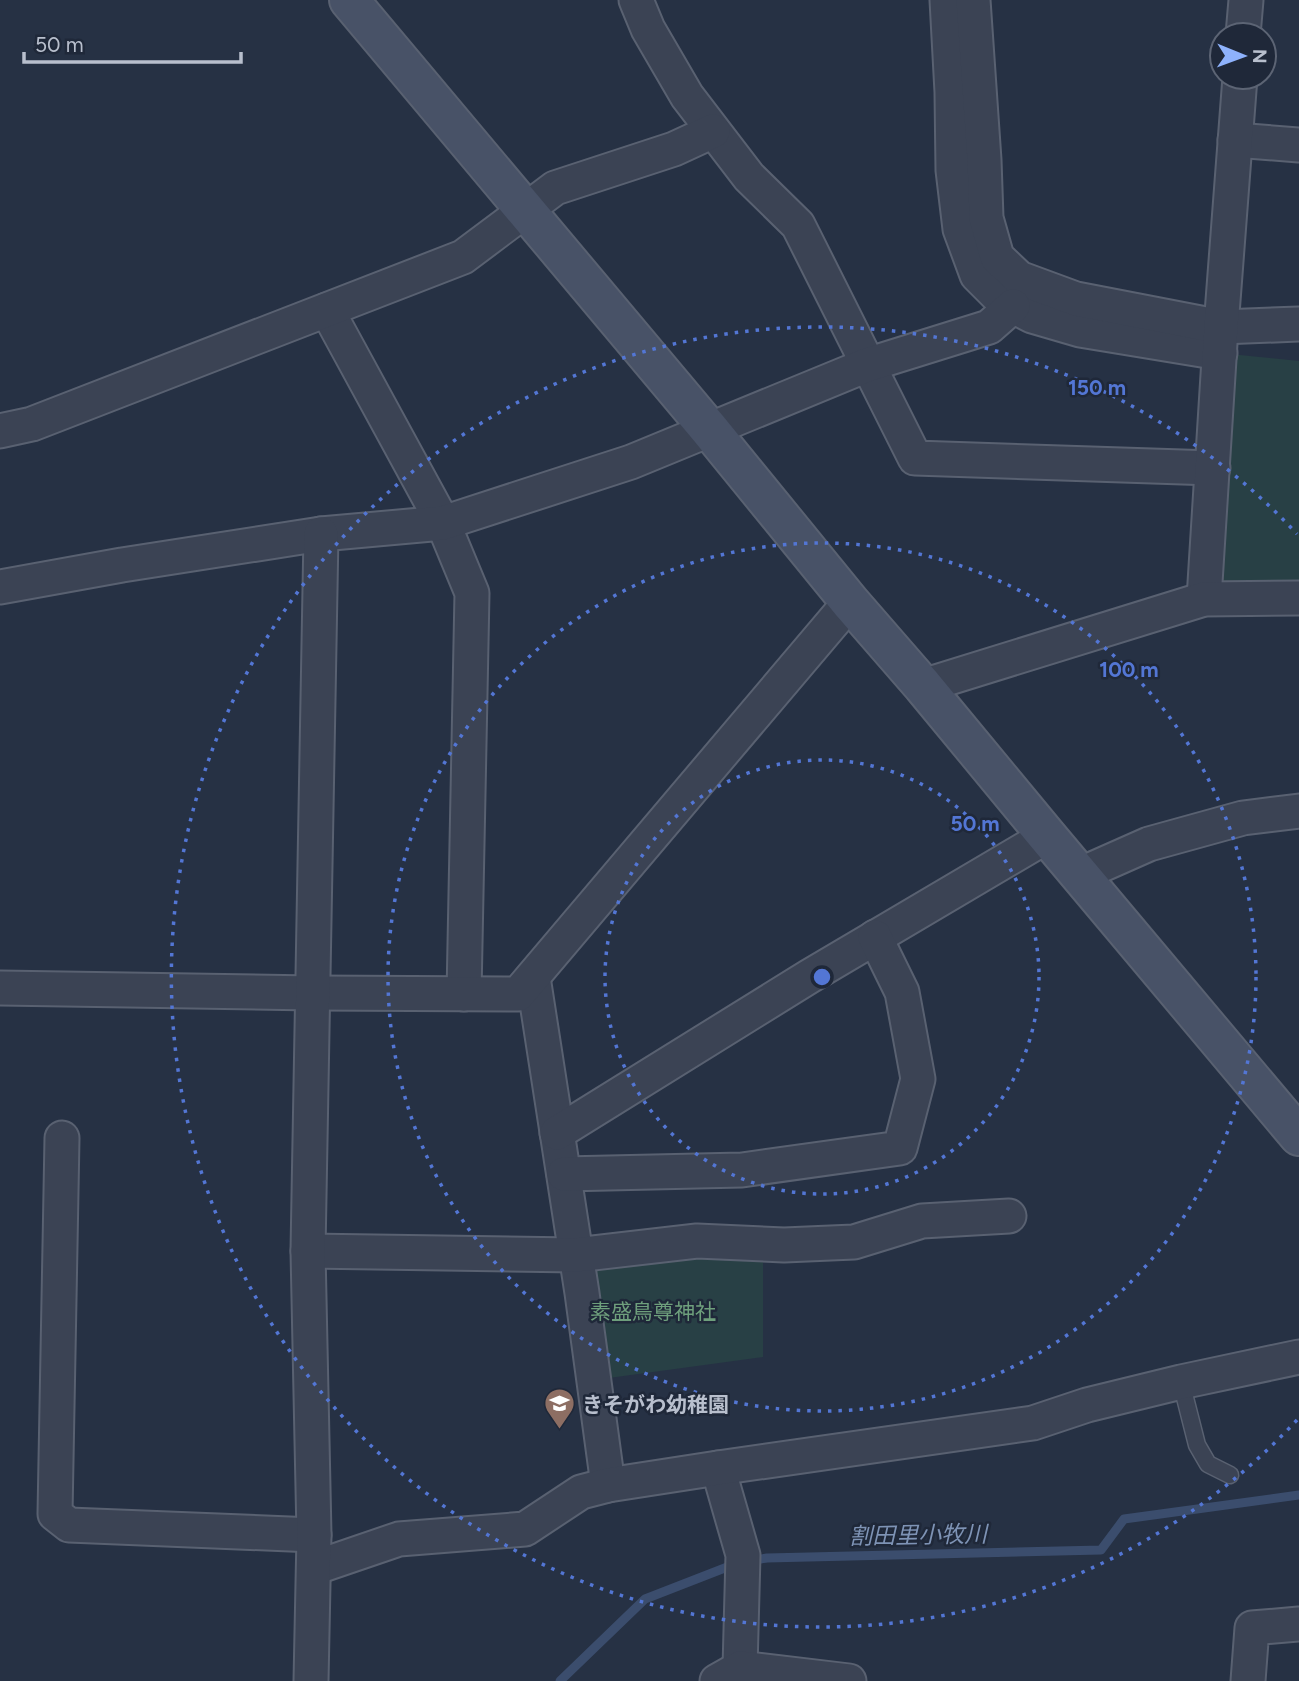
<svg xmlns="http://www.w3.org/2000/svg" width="1299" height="1681" font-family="Figtree,'Noto Sans JP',sans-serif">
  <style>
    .green { fill: #284045 }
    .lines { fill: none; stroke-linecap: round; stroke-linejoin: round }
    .stream { stroke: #3b4d6d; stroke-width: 9 }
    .lane-casing { stroke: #596171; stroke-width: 19 }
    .street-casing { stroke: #596171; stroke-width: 37 }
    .secondary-casing { stroke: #596171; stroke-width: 42 }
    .lane { stroke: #3b4354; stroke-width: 16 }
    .street { stroke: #3b4354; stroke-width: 33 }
    .secondary { stroke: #485267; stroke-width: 38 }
    .ring { fill: none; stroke: #5376d4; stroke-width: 3.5; stroke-dasharray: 3.5 7 }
    .labels { text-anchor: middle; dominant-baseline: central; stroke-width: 5; stroke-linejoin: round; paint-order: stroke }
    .park-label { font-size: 21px; fill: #6e9f7c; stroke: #1f2839 }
    .poi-label { font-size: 21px; font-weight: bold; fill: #b8bfcd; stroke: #1f2839; text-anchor: start }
    .water-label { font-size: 23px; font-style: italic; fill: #7e93b5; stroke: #1f2839 }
    .centre { fill: #5376d4; stroke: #1f2839; stroke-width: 3.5 }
    .ring-label { font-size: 21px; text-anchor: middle; font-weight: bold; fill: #5376d4; stroke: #1f2839; stroke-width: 5; stroke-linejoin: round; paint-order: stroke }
  </style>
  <rect width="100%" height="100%" fill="#263144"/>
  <!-- green -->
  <g class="green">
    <path d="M1220 353 1299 361V598L1204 599Z"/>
    <path d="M763 1244V1357L594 1380 576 1255Z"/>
  </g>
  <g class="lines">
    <!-- stream -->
    <g class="stream">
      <path d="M748 1561 767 1558 1101 1550 1124 1519 1299 1495"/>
      <path d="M560 1681 645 1599 735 1564"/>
    </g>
    <defs>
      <path id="lane" d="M1181 1382 1197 1445 1208 1464 1230 1475"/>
      <g id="street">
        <path d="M636 0 648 29 687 96 749 177 798 225 915 458 1213 468"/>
        <path d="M947 0 952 92 953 170 960 229 977 275 1002 300 1032 316 1080 330 1220 353"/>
        <path d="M973 0 984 160 986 218 997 257 1019 278 1076 299 1221 327 1299 324"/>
        <path d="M1243 35 1246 0"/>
        <path d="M1235 140 1299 145"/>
        <path d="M327 310 443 523 472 593 464 994"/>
        <path d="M0 431 32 424 463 257 555 188 674 149 713 131"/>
        <path d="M0 587 122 565 321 534 443 523 631 462 867 365 989 327 1013 306"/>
        <path d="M1204 599 1221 327 1240 77"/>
        <path d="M923 686 1204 599 1299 598"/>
        <path d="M1079 875 1149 844 1243 818 1299 811"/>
        <path d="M533 977 582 1293 608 1485"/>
        <path d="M0 988 313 993 518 994 850 602"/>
        <path d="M557 1133 810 976 1047 836"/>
        <path d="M62 1138 55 1514 69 1525 314 1535"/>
        <path d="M564 1174 742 1170 900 1148 918 1079 902 992 875 937"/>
        <path d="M308 1251 576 1255 697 1241 784 1245 854 1242 922 1221 1009 1216"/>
        <path d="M718 1468 743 1555 740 1668"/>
        <path d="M314 1568 399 1539 525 1529 581 1492 608 1485 718 1468 1033 1423 1087 1405 1181 1382 1299 1357"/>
        <path d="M311 1681 314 1535 308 1251 321 534"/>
        <path d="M717 1681 740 1668 849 1681"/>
        <path d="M1248 1681 1252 1628 1299 1624"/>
      </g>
      <path id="secondary" d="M349 0 709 429 850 602 923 686 1047 836 1299 1136"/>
    </defs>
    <!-- lane casing -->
    <use href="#lane" class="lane-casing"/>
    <!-- street casing -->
    <use href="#street" class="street-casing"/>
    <!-- secondary casing -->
    <use href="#secondary" class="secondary-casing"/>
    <!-- lane -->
    <use href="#lane" class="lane"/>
    <!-- street -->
    <use href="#street" class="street"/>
    <!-- secondary -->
    <use href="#secondary" class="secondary"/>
  </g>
  <!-- distance rings -->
  <g class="ring">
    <circle cx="822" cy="977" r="217"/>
    <circle cx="822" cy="977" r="434"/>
    <path d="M1297 1420A650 650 0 1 1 1297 534"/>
  </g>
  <!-- icons -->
  <defs>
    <symbol id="school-pin" viewBox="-11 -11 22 30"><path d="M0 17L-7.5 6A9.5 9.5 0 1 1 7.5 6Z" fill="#8d6e63" stroke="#1f2839"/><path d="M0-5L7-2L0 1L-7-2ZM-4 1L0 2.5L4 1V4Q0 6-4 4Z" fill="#fff"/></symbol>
  </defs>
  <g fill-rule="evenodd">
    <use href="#school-pin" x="542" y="1386" width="35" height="47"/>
  </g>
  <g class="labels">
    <!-- park labels -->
    <g class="park-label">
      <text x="653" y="1311">素盛鳥尊神社</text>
    </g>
    <!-- poi labels -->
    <g class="poi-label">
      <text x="582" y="1404">きそがわ幼稚園</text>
    </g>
    <!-- water labels -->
    <g class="water-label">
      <text transform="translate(918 1535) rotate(-1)">割田里小牧川</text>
    </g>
  </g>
  <circle cx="822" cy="977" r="10" class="centre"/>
  <g class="ring-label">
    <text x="1097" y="395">150 m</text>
    <text x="1129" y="677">100 m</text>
    <text x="975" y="831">50 m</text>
  </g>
  <!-- north arrow -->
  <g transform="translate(1243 56) rotate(91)"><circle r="33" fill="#1f2839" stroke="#5c6474" stroke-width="2"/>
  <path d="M0-5L12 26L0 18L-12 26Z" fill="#8eb2fc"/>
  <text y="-10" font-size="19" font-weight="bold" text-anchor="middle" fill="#b8bfcd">N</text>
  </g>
  <!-- scale -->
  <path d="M24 52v10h217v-10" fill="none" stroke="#b8bfcd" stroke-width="3.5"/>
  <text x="35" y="52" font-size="21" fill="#b8bfcd" stroke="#1f2839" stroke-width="5" paint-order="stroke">50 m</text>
</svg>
